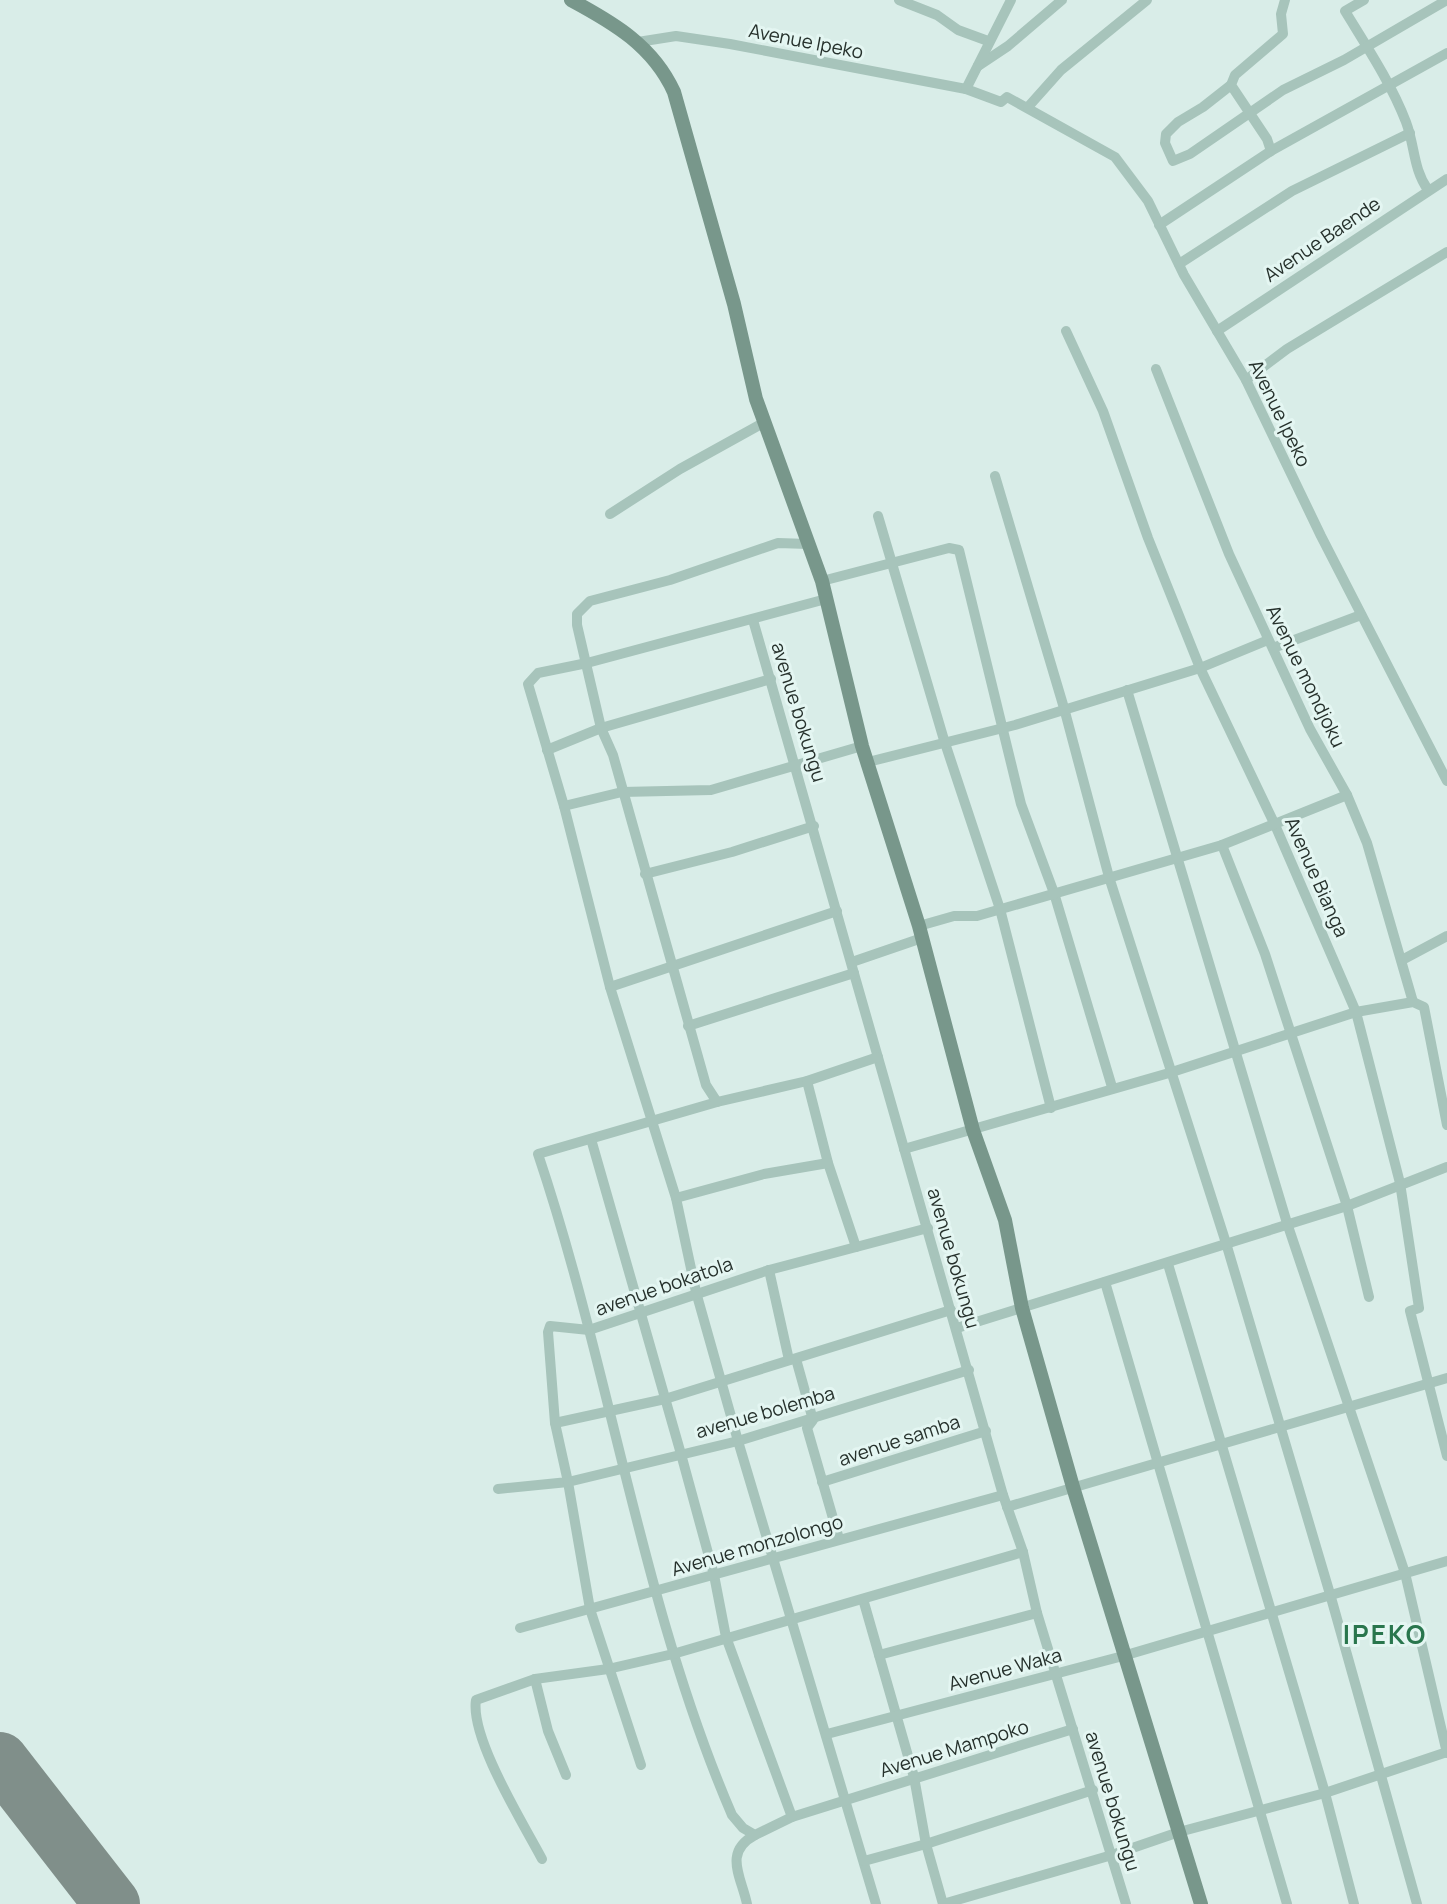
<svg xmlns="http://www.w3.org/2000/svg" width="1447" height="1904" font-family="Manrope,sans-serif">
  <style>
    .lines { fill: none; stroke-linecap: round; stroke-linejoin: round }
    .runway { stroke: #808f8a; stroke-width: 56 }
    .street { stroke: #a7c4bb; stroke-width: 10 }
    .secondary { stroke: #78978b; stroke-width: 14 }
    .labels { text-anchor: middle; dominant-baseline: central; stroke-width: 6; stroke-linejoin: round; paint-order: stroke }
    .street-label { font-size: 19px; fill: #26312c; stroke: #e4f6f2 }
    .district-label { font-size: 26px; font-weight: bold; letter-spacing: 2px; fill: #29764d; stroke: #e4f6f2 }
  </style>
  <rect width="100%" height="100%" fill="#d9ede8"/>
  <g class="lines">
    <!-- runway -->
    <path class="runway" d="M0 1760 112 1904"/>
    <!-- street -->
    <g class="street">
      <path d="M899 0 937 15 958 30 988 41"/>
      <path d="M1364 0 1345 11C1367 47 1391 83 1406 122 1415 146 1413 169 1428 190"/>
      <path d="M638 42 676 36 730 44 966 89 1001 102 1007 97 1115 157 1148 201 1184 275 1246 380 1321 536 1447 781"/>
      <path d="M978 66 1008 46 1062 0"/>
      <path d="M1231 85 1203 107 1178 122 1166 134 1165 143 1173 161 1190 154 1283 90 1344 60 1447 0"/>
      <path d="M966 89 1011 0"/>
      <path d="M1028 107 1061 70 1147 0"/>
      <path d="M1271 151 1447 53"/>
      <path d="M1159 225 1271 151 1267 139 1231 85 1235 75 1283 34 1281 14 1285 0"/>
      <path d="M1179 264 1292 191 1410 133"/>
      <path d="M1066 331 1103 411 1148 538 1200 668 1275 825 1356 1012 1400 1183 1419 1308 1410 1311 1447 1456"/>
      <path d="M1217 331 1447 179"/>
      <path d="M1156 369 1229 554 1310 729 1347 795 1367 843 1413 1002"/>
      <path d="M1246 380 1287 349 1447 252"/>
      <path d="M995 476 1064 708 1109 877 1226 1243 1330 1594 1417 1904"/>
      <path d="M610 514 680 469 765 422"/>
      <path d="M878 516 944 740 1000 909 1051 1108"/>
      <path d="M822 581 949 548 959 550 1021 804 1054 893 1112 1087"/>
      <path d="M826 599 587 663 538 673 528 684 564 806 610 987 676 1198 696 1292 738 1441 876 1904"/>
      <path d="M753 620 1003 1495 1023 1552 1037 1613 1126 1904"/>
      <path d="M1273 648 1361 615"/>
      <path d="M1127 690 1287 1223 1405 1573 1447 1753"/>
      <path d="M547 750 601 728 771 679"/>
      <path d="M868 762 1015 725 1200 668 1268 640"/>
      <path d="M564 806 622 792 711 790 862 746"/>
      <path d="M1222 845 1265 954 1347 1206 1369 1297"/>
      <path d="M645 874 732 852 814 826"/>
      <path d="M919 926 954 916H977L1222 845 1347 795"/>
      <path d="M1402 960 1447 936"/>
      <path d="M852 962 922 938"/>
      <path d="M610 987 837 911"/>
      <path d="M688 1026 854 973"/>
      <path d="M878 1057 807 1081 717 1102 538 1154C611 1371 641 1604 732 1815L743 1828 755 1835 792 1817 1073 1729"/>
      <path d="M807 1081 828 1163 856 1247"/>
      <path d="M717 1102 706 1085 613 755 601 728 577 625V614L590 601 670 580 778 543 808 544"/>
      <path d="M591 1139 681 1454 714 1575 726 1637 792 1817"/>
      <path d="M904 1149 1169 1073 1356 1012 1413 1002 1424 1007 1447 1125"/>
      <path d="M676 1198 764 1174 828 1163"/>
      <path d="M1168 1264 1325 1793 1354 1904"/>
      <path d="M769 1270 789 1360"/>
      <path d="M1105 1282 1287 1904"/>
      <path d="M957 1328 1347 1206 1447 1167"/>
      <path d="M796 1359 813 1420 807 1428 839 1539"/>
      <path d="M555 1423 665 1399 951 1310"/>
      <path d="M822 1482 986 1431"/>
      <path d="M498 1489 568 1482 555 1423 548 1332 550 1326 589 1330 769 1270 928 1228"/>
      <path d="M1007 1507 1447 1378"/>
      <path d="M863 1599 914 1777 926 1844 943 1904"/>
      <path d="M520 1628 1003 1495"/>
      <path d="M879 1655 1037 1613"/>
      <path d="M535 1679 608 1669 673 1654 1023 1552"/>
      <path d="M827 1734 1123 1656 1447 1561"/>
      <path d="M641 1765 590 1609 568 1482 738 1441 969 1370"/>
      <path d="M542 1859C523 1823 470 1738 476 1700L535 1679 548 1731 566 1775"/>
      <path d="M864 1861 926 1844 1093 1790"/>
      <path d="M747 1904C741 1876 723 1852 755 1835"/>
      <path d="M943 1904 1112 1855 1179 1832 1325 1793 1447 1752"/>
    </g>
    <!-- secondary -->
    <path class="secondary" d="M571 0C614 23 653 46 674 92L734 304 756 399 822 581 862 746 919 926 973 1130 1005 1220 1022 1308 1073 1487 1201 1904"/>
  </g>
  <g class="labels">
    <!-- street labels -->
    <g class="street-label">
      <text transform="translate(806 41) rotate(11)">Avenue Ipeko</text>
      <text transform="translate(1322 239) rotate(-34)">Avenue Baende</text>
      <text transform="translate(1280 413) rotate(64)">Avenue Ipeko</text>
      <text transform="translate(1306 676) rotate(64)">Avenue mondjoku</text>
      <text transform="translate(799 712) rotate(73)">avenue bokungu</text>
      <text transform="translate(1317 877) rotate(66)">Avenue Bianga</text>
      <text transform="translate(954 1258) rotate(74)">avenue bokungu</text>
      <text transform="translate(664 1286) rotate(-19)">avenue bokatola</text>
      <text transform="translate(765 1412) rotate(-16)">avenue bolemba</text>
      <text transform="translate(899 1440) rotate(-18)">avenue samba</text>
      <text transform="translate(757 1545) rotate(-16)">Avenue monzolongo</text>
      <text transform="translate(1005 1669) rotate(-15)">Avenue Waka</text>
      <text transform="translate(954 1748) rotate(-17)">Avenue Mampoko</text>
      <text transform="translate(1113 1801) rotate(73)">avenue bokungu</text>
    </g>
    <!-- district labels -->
    <g class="district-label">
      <text x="1385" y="1634">IPEKO</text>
    </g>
  </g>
</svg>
